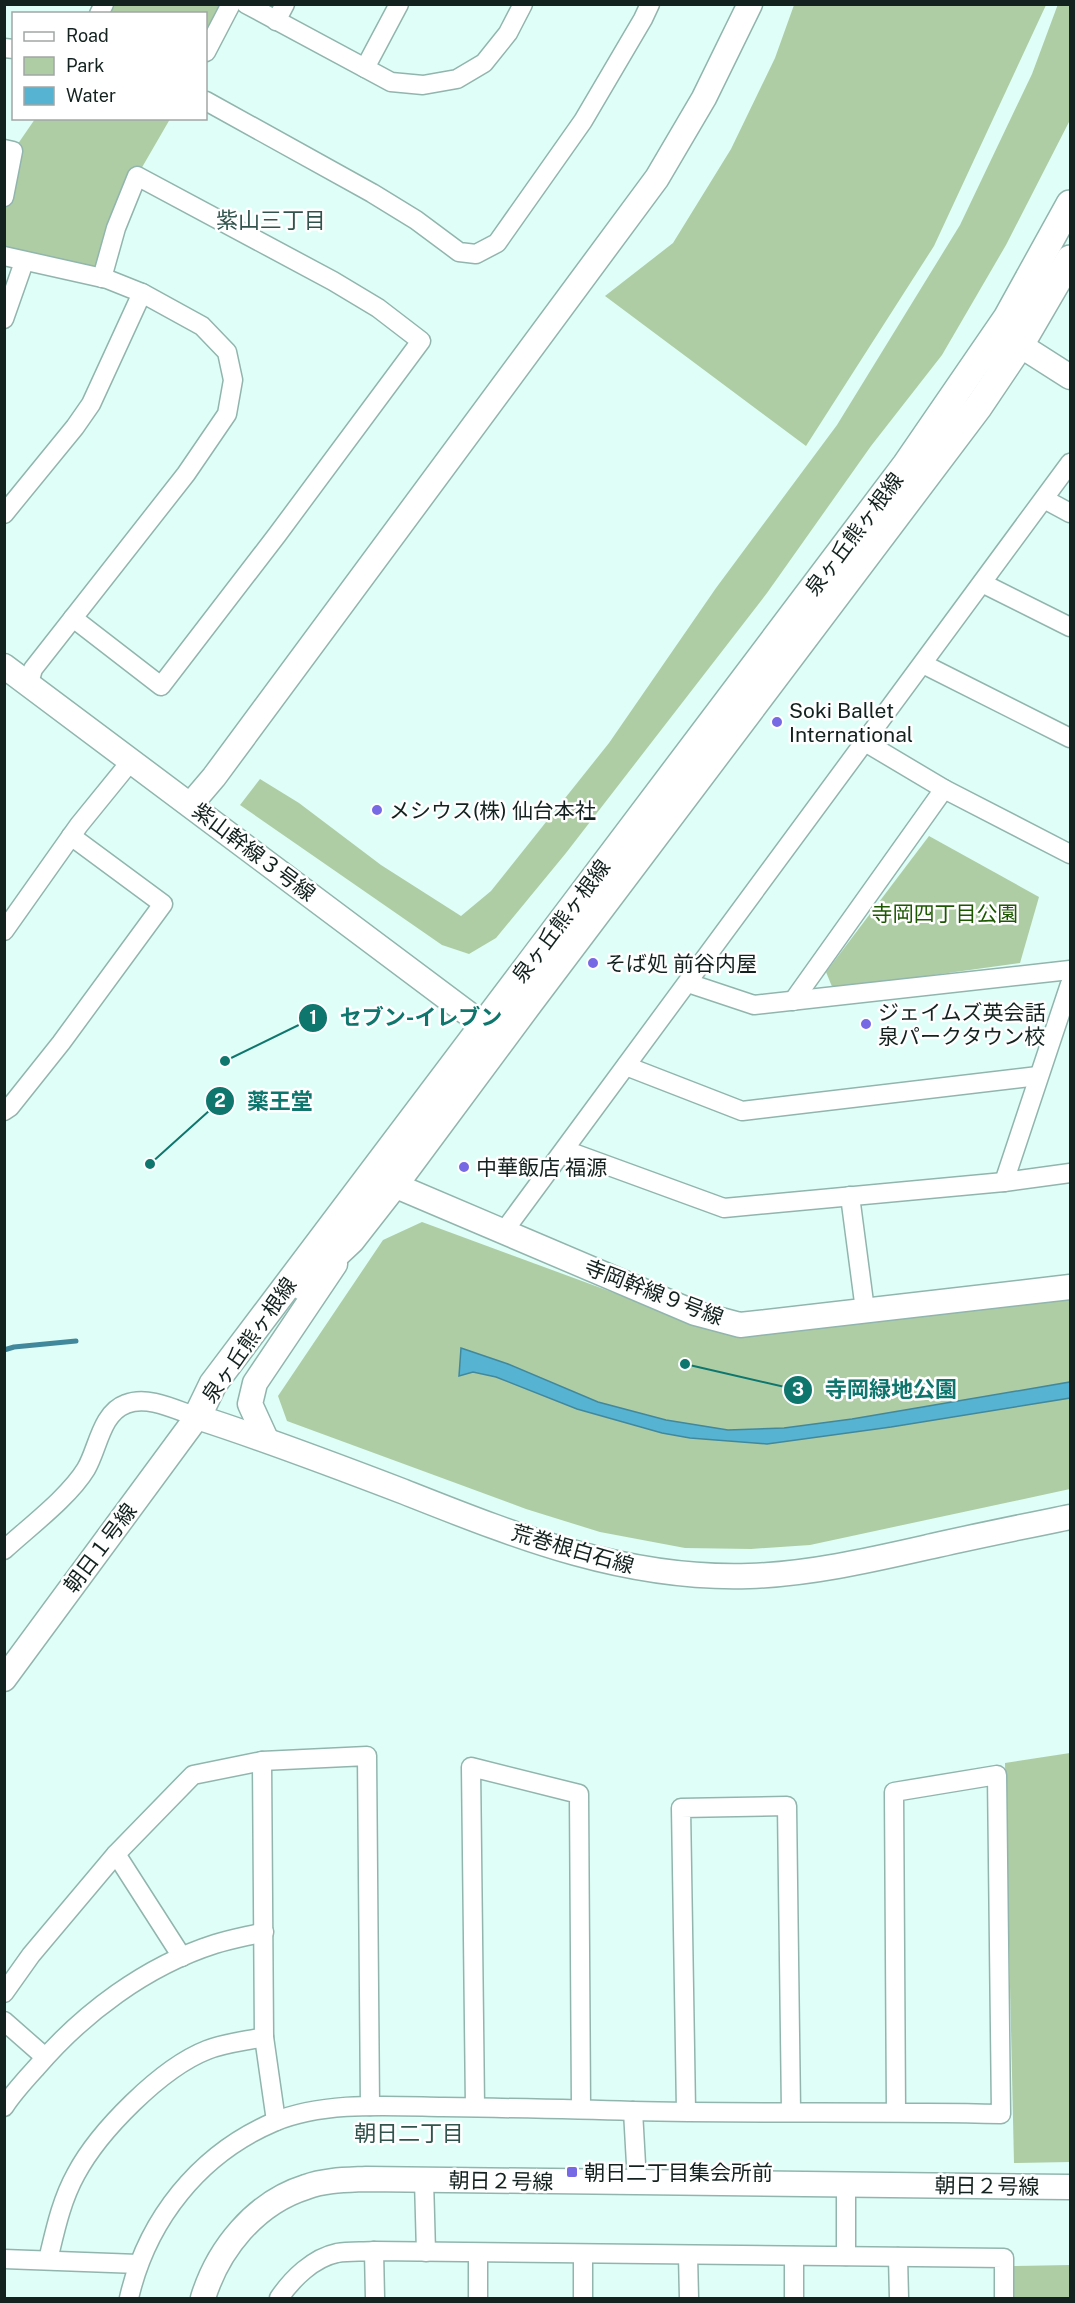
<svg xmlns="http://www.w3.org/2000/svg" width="1075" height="2303" font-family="'Public Sans','Noto Sans JP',sans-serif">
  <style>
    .green { fill: #aecda5 }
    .water { fill: #56b3d2; stroke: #42889c; stroke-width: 1.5 }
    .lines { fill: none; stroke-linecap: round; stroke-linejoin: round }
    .stream { stroke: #42889c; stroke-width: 5 }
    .minor-casing { stroke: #91b5ad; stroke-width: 21 }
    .tertiary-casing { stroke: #91b5ad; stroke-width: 27 }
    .secondary-casing { stroke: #91b5ad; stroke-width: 30 }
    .minor { stroke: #fff; stroke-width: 18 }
    .tertiary { stroke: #fff; stroke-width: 24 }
    .secondary { stroke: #fff; stroke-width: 27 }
    .poi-dot { fill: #7769e4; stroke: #fff; stroke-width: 2 }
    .labels { text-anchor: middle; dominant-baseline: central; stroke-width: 5; stroke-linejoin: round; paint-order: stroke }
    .street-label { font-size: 21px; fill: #13221f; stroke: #fff }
    .poi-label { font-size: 21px; fill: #13221f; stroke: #fff; text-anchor: start }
    .park-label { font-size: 21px; fill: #1c5800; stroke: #fff }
    .neighbourhood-label { font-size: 22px; fill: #31534c; stroke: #fff }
    .leader { fill: none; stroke: #0f766e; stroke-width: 2 }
    .callout-dot { fill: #0f766e; stroke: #fff; stroke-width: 2 }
    .mark-label { font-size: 18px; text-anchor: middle; font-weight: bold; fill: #fff }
    .callout-label { font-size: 22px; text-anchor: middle; font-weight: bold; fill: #0f766e; stroke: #fff; stroke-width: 5; stroke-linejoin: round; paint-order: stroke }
  </style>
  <rect width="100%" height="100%" fill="#dffef7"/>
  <!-- green -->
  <g class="green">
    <path d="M1058 4 1070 5V120L1006 245 942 355 871 446 767 593 566 853 496 938 469 954 442 945 240 805 260 779 299 803 381 865 461 916 491 891 609 743 716 588 837 425 960 225 1032 74Z"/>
    <path d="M112 5H231L206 52V14H106Z"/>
    <path d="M794 5H1046L934 246 806 446 605 296 673 243 731 149 775 58Z"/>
    <path d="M35 119H170L137 176 102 278 5 255V193L13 151Z"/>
    <path d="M929 836 1039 897 1020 963 833 989 826 972Z"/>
    <path d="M422 1222 685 1319 1070 1293V1489L810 1545 751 1549 685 1548 600 1532 526 1509 287 1421 278 1396 383 1240Z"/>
    <path d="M1070 1753V2162L1014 2163 1005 1763Z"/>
    <path d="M1070 2265V2298H1013V2266Z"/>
  </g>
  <!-- water -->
  <path class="water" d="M461 1348 508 1364 598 1402 666 1420 728 1430 784 1428 852 1419 1070 1382V1398L891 1427 767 1444 690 1438 662 1433 577 1409 496 1377 473 1372 459 1376Z"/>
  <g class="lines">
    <!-- stream -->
    <path class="stream" d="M4 1350 14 1347 76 1341"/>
    <defs>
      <g id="minor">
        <path d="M246 4 391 82 423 85 457 79 484 63 508 33 523 4"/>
        <path d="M99 14 104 4"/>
        <path d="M276 21 285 4"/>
        <path d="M4 48 14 49"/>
        <path d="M206 52 231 4"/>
        <path d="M365 68 399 4"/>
        <path d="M206 101 372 193 416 220 459 252 476 254 497 243 583 121 643 19 650 4"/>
        <path d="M4 149 13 151 4 197"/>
        <path d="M4 256 107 279 142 293 202 326 227 352 233 380 227 414 186 474 33 669 29 683"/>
        <path d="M4 319 24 262"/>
        <path d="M1044 499 1070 513"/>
        <path d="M4 514 75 427 91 404 142 293"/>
        <path d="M982 583 1070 627"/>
        <path d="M73 618 161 686 277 535 421 341 378 308 333 281 137 176 116 228 102 278"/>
        <path d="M923 664 1070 738"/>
        <path d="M865 742 944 789 1070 854"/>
        <path d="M4 931 79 825 131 761"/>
        <path d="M688 983 754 1005 1070 970"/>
        <path d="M793 1001 944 789"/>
        <path d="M626 1066 742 1111 1038 1076"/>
        <path d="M4 1111 10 1107 61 1043 163 904 71 836"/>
        <path d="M565 1150 724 1208 1004 1182 1070 1173"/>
        <path d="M1004 1182 1070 984"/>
        <path d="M850 1196 865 1310"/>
        <path d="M504 1231 1070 463"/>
        <path d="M4 1550C29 1527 69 1497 86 1469 98 1449 101 1413 126 1404 148 1395 176 1410 197 1417"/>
        <path d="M262 1761 264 2037 276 2121"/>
        <path d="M116 1854 182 1957"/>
        <path d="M4 1993 31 1955 116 1854 193 1775 262 1761 367 1756 370 2106"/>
        <path d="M4 2021 45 2057"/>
        <path d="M4 2107C13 2093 25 2080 36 2068 83 2013 146 1966 215 1944 231 1939 248 1936 264 1932"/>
        <path d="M475 2107 471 1767 579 1794 581 2108"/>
        <path d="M686 2110 681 1808 787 1806 791 2111"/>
        <path d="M633 2111 637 2182"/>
        <path d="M424 2180 426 2252"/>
        <path d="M374 2251 375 2298"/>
        <path d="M478 2253V2298"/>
        <path d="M583 2254V2298"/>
        <path d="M688 2255 689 2298"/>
        <path d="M794 2256V2298"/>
        <path d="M846 2256V2184"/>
        <path d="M898 2257 899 2298"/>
        <path d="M4 2259 138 2264"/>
        <path d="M48 2260C55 2231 61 2201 76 2174 99 2131 161 2068 207 2050 224 2043 246 2041 264 2037"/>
        <path d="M129 2298C147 2220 199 2154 274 2122 324 2101 390 2106 443 2107 506 2108 569 2109 632 2111 755 2114 878 2111 1001 2114L997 1775 894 1792 896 2112"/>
        <path d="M279 2298C292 2279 313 2258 337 2253 349 2251 362 2252 374 2251L1004 2258V2298"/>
      </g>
      <g id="tertiary">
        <path d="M1020 345 1070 377"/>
        <path d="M4 666 498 1036"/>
        <path d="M191 804 214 777 657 178 704 98 750 4"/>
        <path d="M394 1185 695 1313 740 1325 1070 1287"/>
        <path d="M266 1439 250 1404 255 1383 335 1264"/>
        <path d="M4 1679 197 1417C266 1439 334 1465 402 1491 516 1536 624 1580 749 1576 812 1574 875 1559 937 1545 981 1535 1026 1526 1070 1517"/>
        <path d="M203 2298C218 2249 255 2203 306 2187 325 2180 346 2180 366 2179L1070 2187"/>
      </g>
      <g id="secondary">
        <path d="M302 1286 351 1240 394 1185 529 1003 979 406 1020 345 1070 259"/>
        <path d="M197 1417 213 1384 906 465 1007 318 1070 204"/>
      </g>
    </defs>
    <!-- minor casing -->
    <use href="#minor" class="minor-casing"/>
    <!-- tertiary casing -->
    <use href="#tertiary" class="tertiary-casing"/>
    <!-- secondary casing -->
    <use href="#secondary" class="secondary-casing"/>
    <!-- minor -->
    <use href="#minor" class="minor"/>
    <!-- tertiary -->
    <use href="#tertiary" class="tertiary"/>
    <!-- secondary -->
    <use href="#secondary" class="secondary"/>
  </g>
  <!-- markers -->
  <g class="poi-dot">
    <circle cx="777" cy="722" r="6"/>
    <circle cx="377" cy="810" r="6"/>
    <circle cx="593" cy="963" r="6"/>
    <circle cx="866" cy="1024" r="6"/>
    <circle cx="464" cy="1167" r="6"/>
    <rect x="566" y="2166" width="12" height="12" rx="3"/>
  </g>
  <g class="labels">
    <!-- street labels -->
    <g class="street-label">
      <text transform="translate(854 534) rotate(-53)">泉ヶ丘熊ヶ根線</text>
      <text transform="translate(254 852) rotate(37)">紫山幹線３号線</text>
      <text transform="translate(561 921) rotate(-53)">泉ヶ丘熊ヶ根線</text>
      <text transform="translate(654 1292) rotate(21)">寺岡幹線９号線</text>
      <text transform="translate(249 1340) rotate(-55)">泉ヶ丘熊ヶ根線</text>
      <text transform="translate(100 1548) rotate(-53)">朝日１号線</text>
      <text transform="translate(573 1549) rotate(16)">荒巻根白石線</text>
      <text transform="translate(501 2181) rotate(1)">朝日２号線</text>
      <text transform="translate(987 2186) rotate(1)">朝日２号線</text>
    </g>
    <!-- poi labels -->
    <g class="poi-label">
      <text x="789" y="710">Soki Ballet<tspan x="789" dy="24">International</tspan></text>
      <text x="389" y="810">メシウス(株) 仙台本社</text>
      <text x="605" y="963">そば処 前谷内屋</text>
      <text x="878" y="1012">ジェイムズ英会話<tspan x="878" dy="24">泉パークタウン校</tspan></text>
      <text x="476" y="1167">中華飯店 福源</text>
      <text x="584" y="2172">朝日二丁目集会所前</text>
    </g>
    <!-- park labels -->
    <g class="park-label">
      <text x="945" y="913">寺岡四丁目公園</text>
    </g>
    <!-- neighbourhood labels -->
    <g class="neighbourhood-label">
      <text x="271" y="220">紫山三丁目</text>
      <text x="409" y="2133">朝日二丁目</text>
    </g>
  </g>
  <!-- callouts -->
  <path class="leader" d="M225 1061L313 1018M150 1164L220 1101M685 1364L798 1390"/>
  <g class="callout-dot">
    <circle cx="225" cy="1061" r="6"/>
    <circle cx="150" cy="1164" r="6"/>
    <circle cx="685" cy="1364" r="6"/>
    <circle cx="313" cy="1018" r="15"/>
    <circle cx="220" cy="1101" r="15"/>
    <circle cx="798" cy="1390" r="15"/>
  </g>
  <g class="mark-label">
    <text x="313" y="1024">1</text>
    <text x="220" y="1107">2</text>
    <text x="798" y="1396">3</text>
  </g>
  <g class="callout-label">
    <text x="421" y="1025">セブン-イレブン</text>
    <text x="280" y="1109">薬王堂</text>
    <text x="891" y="1397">寺岡緑地公園</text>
  </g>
  <!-- border -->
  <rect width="1075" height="2303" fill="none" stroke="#13221f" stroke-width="12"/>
  <!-- legend -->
  <rect x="12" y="12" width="195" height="108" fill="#ffffff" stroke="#a1a7a5" stroke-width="1.5"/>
  <rect x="24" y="32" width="30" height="9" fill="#ffffff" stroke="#a1a7a5" stroke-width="1.5"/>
  <text x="66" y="42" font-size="18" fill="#13221f">Road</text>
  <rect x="24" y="57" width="30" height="18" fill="#aecda5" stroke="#a1a7a5" stroke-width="1.5"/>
  <text x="66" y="72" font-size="18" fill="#13221f">Park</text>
  <rect x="24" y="87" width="30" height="18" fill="#56b3d2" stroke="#a1a7a5" stroke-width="1.5"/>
  <text x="66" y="102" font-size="18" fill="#13221f">Water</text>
</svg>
